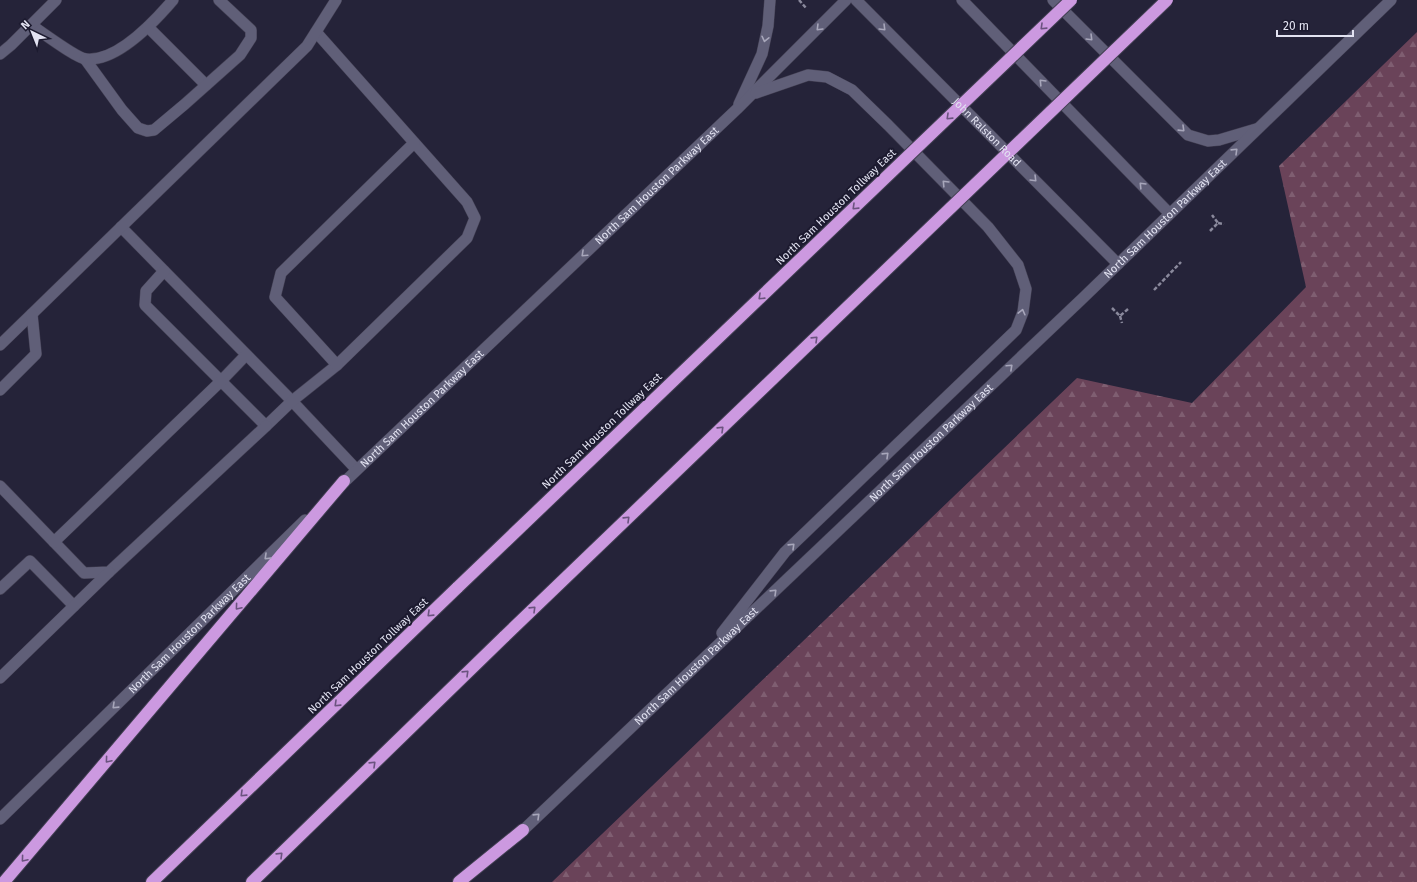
<svg xmlns="http://www.w3.org/2000/svg" width="1417" height="882" font-family="'Fira Sans',sans-serif">
  <style>
    .forest { fill: url(#forest-firs) }
    .lines { fill: none; stroke-linecap: round; stroke-linejoin: round }
    .service-casing { stroke: #423f52; stroke-width: 12 }
    .tertiary-casing { stroke: #423f52; stroke-width: 12 }
    .secondary-casing { stroke: #423f52; stroke-width: 12 }
    .motorway-casing { stroke: #423f52; stroke-width: 14 }
    .path { stroke: #8a899c; stroke-width: 2.5; stroke-dasharray: 4 2; stroke-linecap: butt }
    .service { stroke: #605f78; stroke-width: 11 }
    .tertiary { stroke: #605f78; stroke-width: 11 }
    .secondary { stroke: #605f78; stroke-width: 11 }
    .motorway { stroke: #cc99e0; stroke-width: 12 }
    .motorway-bridge-casing { stroke: #423f52; stroke-width: 14; stroke-linecap: butt }
    .motorway-bridge { stroke: #cc99e0; stroke-width: 12 }
    .oneway { stroke: #6b537f }
    .oneway2 { stroke: #a8a7bb }
    .labels { text-anchor: middle; dominant-baseline: central; stroke-width: 4; stroke-linejoin: round; paint-order: stroke }
    .street-label { font-size: 11px; fill: #e2e2f1; stroke: #1c1a2f }
  </style>
  <defs>
    <pattern id="forest-firs" width="22" height="20" patternUnits="userSpaceOnUse"><rect width="22" height="20" fill="#6a4359"/><path d="M5 1l3.5 6h-7zM16 11l3.5 6h-7z" fill="#7f5e71"/></pattern>
  </defs>
  <rect width="100%" height="100%" fill="#252339"/>
  <!-- forest -->
  <path class="forest" d="M1417 32V882H552L1077 378 1192 403 1306 287 1279 166Z"/>
  <g class="lines">
    <defs>
      <g id="service">
        <path d="M31 25C42 32 76 58 86 59 117 62 155 21 173 0"/>
        <path d="M148 27 206 85"/>
        <path d="M0 54 11 45 56 0"/>
        <path d="M85 59 122 110 138 128 147 131 154 130 185 104 240 55 251 38V30L219 0"/>
        <path d="M121 227 292 401 356 469"/>
        <path d="M164 271 146 291 145 305 266 426 292 401 337 365 467 238 475 218 467 202 316 32"/>
        <path d="M0 345 307 46 336 0"/>
        <path d="M337 365 275 297 281 273 414 143"/>
        <path d="M0 390 36 354 32 314"/>
        <path d="M0 486 84 573 109 572 266 426"/>
        <path d="M54 542 221 381 246 355"/>
        <path d="M0 589 30 561 74 606"/>
        <path d="M0 678 109 572"/>
      </g>
      <g id="tertiary">
        <path id="s1" d="M856 0 1118 264"/>
        <path d="M962 0 1169 213"/>
      </g>
      <g id="secondary">
        <path d="M1053 0 1188 135 1208 141 1219 140 1256 129"/>
        <path d="M739 104 762 54 768 26 770 0"/>
        <path id="s2" d="M339 487 737 109 846 0"/>
        <path d="M722 633 785 552 1016 330 1023 312 1026 289 1018 265 988 227 888 125 852 90 827 77 808 75 756 93"/>
        <path id="s3" d="M0 819 305 520"/>
        <path id="s4" d="M517 836 1084 297 1391 0"/>
      </g>
      <g id="motorway">
        <path d="M4 882 344 481"/>
        <path d="M152 882 458 587"/>
        <path d="M252 882 505 636"/>
        <path d="M459 882 523 830"/>
      </g>
    </defs>
    <!-- service casing -->
    <use href="#service" class="service-casing"/>
    <!-- tertiary casing -->
    <use href="#tertiary" class="tertiary-casing"/>
    <!-- secondary casing -->
    <use href="#secondary" class="secondary-casing"/>
    <!-- motorway casing -->
    <use href="#motorway" class="motorway-casing"/>
    <!-- path -->
    <g class="path">
      <path d="M799 0 806 8"/>
      <path d="M1218 223 1224 224"/>
      <path d="M1210 231 1218 223 1212 215"/>
      <path d="M1154 290 1181 262"/>
      <path d="M1112 308 1120 316 1128 309"/>
      <path d="M1120 316 1122 323"/>
    </g>
    <!-- service -->
    <use href="#service" class="service"/>
    <!-- tertiary -->
    <use href="#tertiary" class="tertiary"/>
    <!-- secondary -->
    <use href="#secondary" class="secondary"/>
    <!-- motorway -->
    <use href="#motorway" class="motorway"/>
    <defs>
      <g id="motorway-bridge">
        <path d="M458 587 1071 0"/>
        <path d="M505 636 1167 0"/>
      </g>
    </defs>
    <!-- motorway-bridge casing -->
    <use href="#motorway-bridge" class="motorway-bridge-casing"/>
    <!-- motorway-bridge -->
    <use href="#motorway-bridge" class="motorway-bridge"/>
  </g>
  <!-- one-way arrows -->
  <defs><path id="oneway-chevron" d="M-2-3.5L2.5 0L-2 3.5" fill="none" stroke-width="1.6" stroke-linecap="round" stroke-linejoin="round"/></defs>
  <g class="oneway">
    <use href="#oneway-chevron" transform="translate(1043 27) rotate(136)"/>
    <use href="#oneway-chevron" transform="translate(949 117) rotate(136)"/>
    <use href="#oneway-chevron" transform="translate(855 207) rotate(136)"/>
    <use href="#oneway-chevron" transform="translate(761 297) rotate(136)"/>
    <use href="#oneway-chevron" transform="translate(815 339) rotate(-44)"/>
    <use href="#oneway-chevron" transform="translate(721 429) rotate(-44)"/>
    <use href="#oneway-chevron" transform="translate(627 519) rotate(-44)"/>
    <use href="#oneway-chevron" transform="translate(238 607) rotate(130)"/>
    <use href="#oneway-chevron" transform="translate(533 609) rotate(-44)"/>
    <use href="#oneway-chevron" transform="translate(430 614) rotate(136)"/>
    <use href="#oneway-chevron" transform="translate(466 673) rotate(-44)"/>
    <use href="#oneway-chevron" transform="translate(337 704) rotate(136)"/>
    <use href="#oneway-chevron" transform="translate(108 760) rotate(130)"/>
    <use href="#oneway-chevron" transform="translate(373 764) rotate(-44)"/>
    <use href="#oneway-chevron" transform="translate(243 794) rotate(136)"/>
    <use href="#oneway-chevron" transform="translate(280 855) rotate(-44)"/>
    <use href="#oneway-chevron" transform="translate(24 859) rotate(130)"/>
  </g>
  <g class="oneway2">
    <use href="#oneway-chevron" transform="translate(819 28) rotate(135)"/>
    <use href="#oneway-chevron" transform="translate(883 28) rotate(45)"/>
    <use href="#oneway-chevron" transform="translate(1090 38) rotate(45)"/>
    <use href="#oneway-chevron" transform="translate(765 39) rotate(103)"/>
    <use href="#oneway-chevron" transform="translate(1042 82) rotate(-134)"/>
    <use href="#oneway-chevron" transform="translate(1182 129) rotate(44)"/>
    <use href="#oneway-chevron" transform="translate(1235 151) rotate(-44)"/>
    <use href="#oneway-chevron" transform="translate(1034 179) rotate(45)"/>
    <use href="#oneway-chevron" transform="translate(945 183) rotate(-134)"/>
    <use href="#oneway-chevron" transform="translate(1142 185) rotate(-134)"/>
    <use href="#oneway-chevron" transform="translate(584 254) rotate(137)"/>
    <use href="#oneway-chevron" transform="translate(1022 312) rotate(-76)"/>
    <use href="#oneway-chevron" transform="translate(1010 367) rotate(-43)"/>
    <use href="#oneway-chevron" transform="translate(886 455) rotate(-44)"/>
    <use href="#oneway-chevron" transform="translate(792 546) rotate(-44)"/>
    <use href="#oneway-chevron" transform="translate(267 557) rotate(136)"/>
    <use href="#oneway-chevron" transform="translate(774 592) rotate(-44)"/>
    <use href="#oneway-chevron" transform="translate(115 706) rotate(136)"/>
    <use href="#oneway-chevron" transform="translate(537 816) rotate(-44)"/>
  </g>
  <g class="labels">
    <!-- street labels -->
    <g class="street-label">
      <text stroke="none"><textPath href="#s1" startOffset="186">John Ralston Road</textPath></text>
      <text stroke="none"><textPath href="#s2" startOffset="438">North Sam Houston Parkway East</textPath></text>
      <text transform="translate(836 207) rotate(-44)">North Sam Houston Tollway East</text>
      <text stroke="none"><textPath href="#s4" startOffset="895">North Sam Houston Parkway East</textPath></text>
      <text stroke="none"><textPath href="#s2" startOffset="114">North Sam Houston Parkway East</textPath></text>
      <text transform="translate(602 431) rotate(-44)">North Sam Houston Tollway East</text>
      <text stroke="none"><textPath href="#s4" startOffset="571">North Sam Houston Parkway East</textPath></text>
      <text stroke="none"><textPath href="#s3" startOffset="265">North Sam Houston Parkway East</textPath></text>
      <text transform="translate(368 656) rotate(-44)">North Sam Houston Tollway East</text>
      <text stroke="none"><textPath href="#s4" startOffset="247">North Sam Houston Parkway East</textPath></text>
    </g>
  </g>
  <!-- north arrow -->
  <g transform="translate(32 32) rotate(317)" stroke="#1c1a2f" stroke-width="3" paint-order="stroke">
  <path d="M0-3L7 15L0 10L-7 15Z" fill="#e2e2f1"/>
  <text y="-6" font-size="11" font-weight="bold" text-anchor="middle" fill="#e2e2f1">N</text>
  </g>
  <!-- scale -->
  <path d="M1277 30v6h76v-6" fill="none" stroke="#e2e2f1" stroke-width="2"/>
  <text x="1283" y="30" font-size="12" fill="#e2e2f1" stroke="#1c1a2f" stroke-width="3" paint-order="stroke">20 m</text>
</svg>
